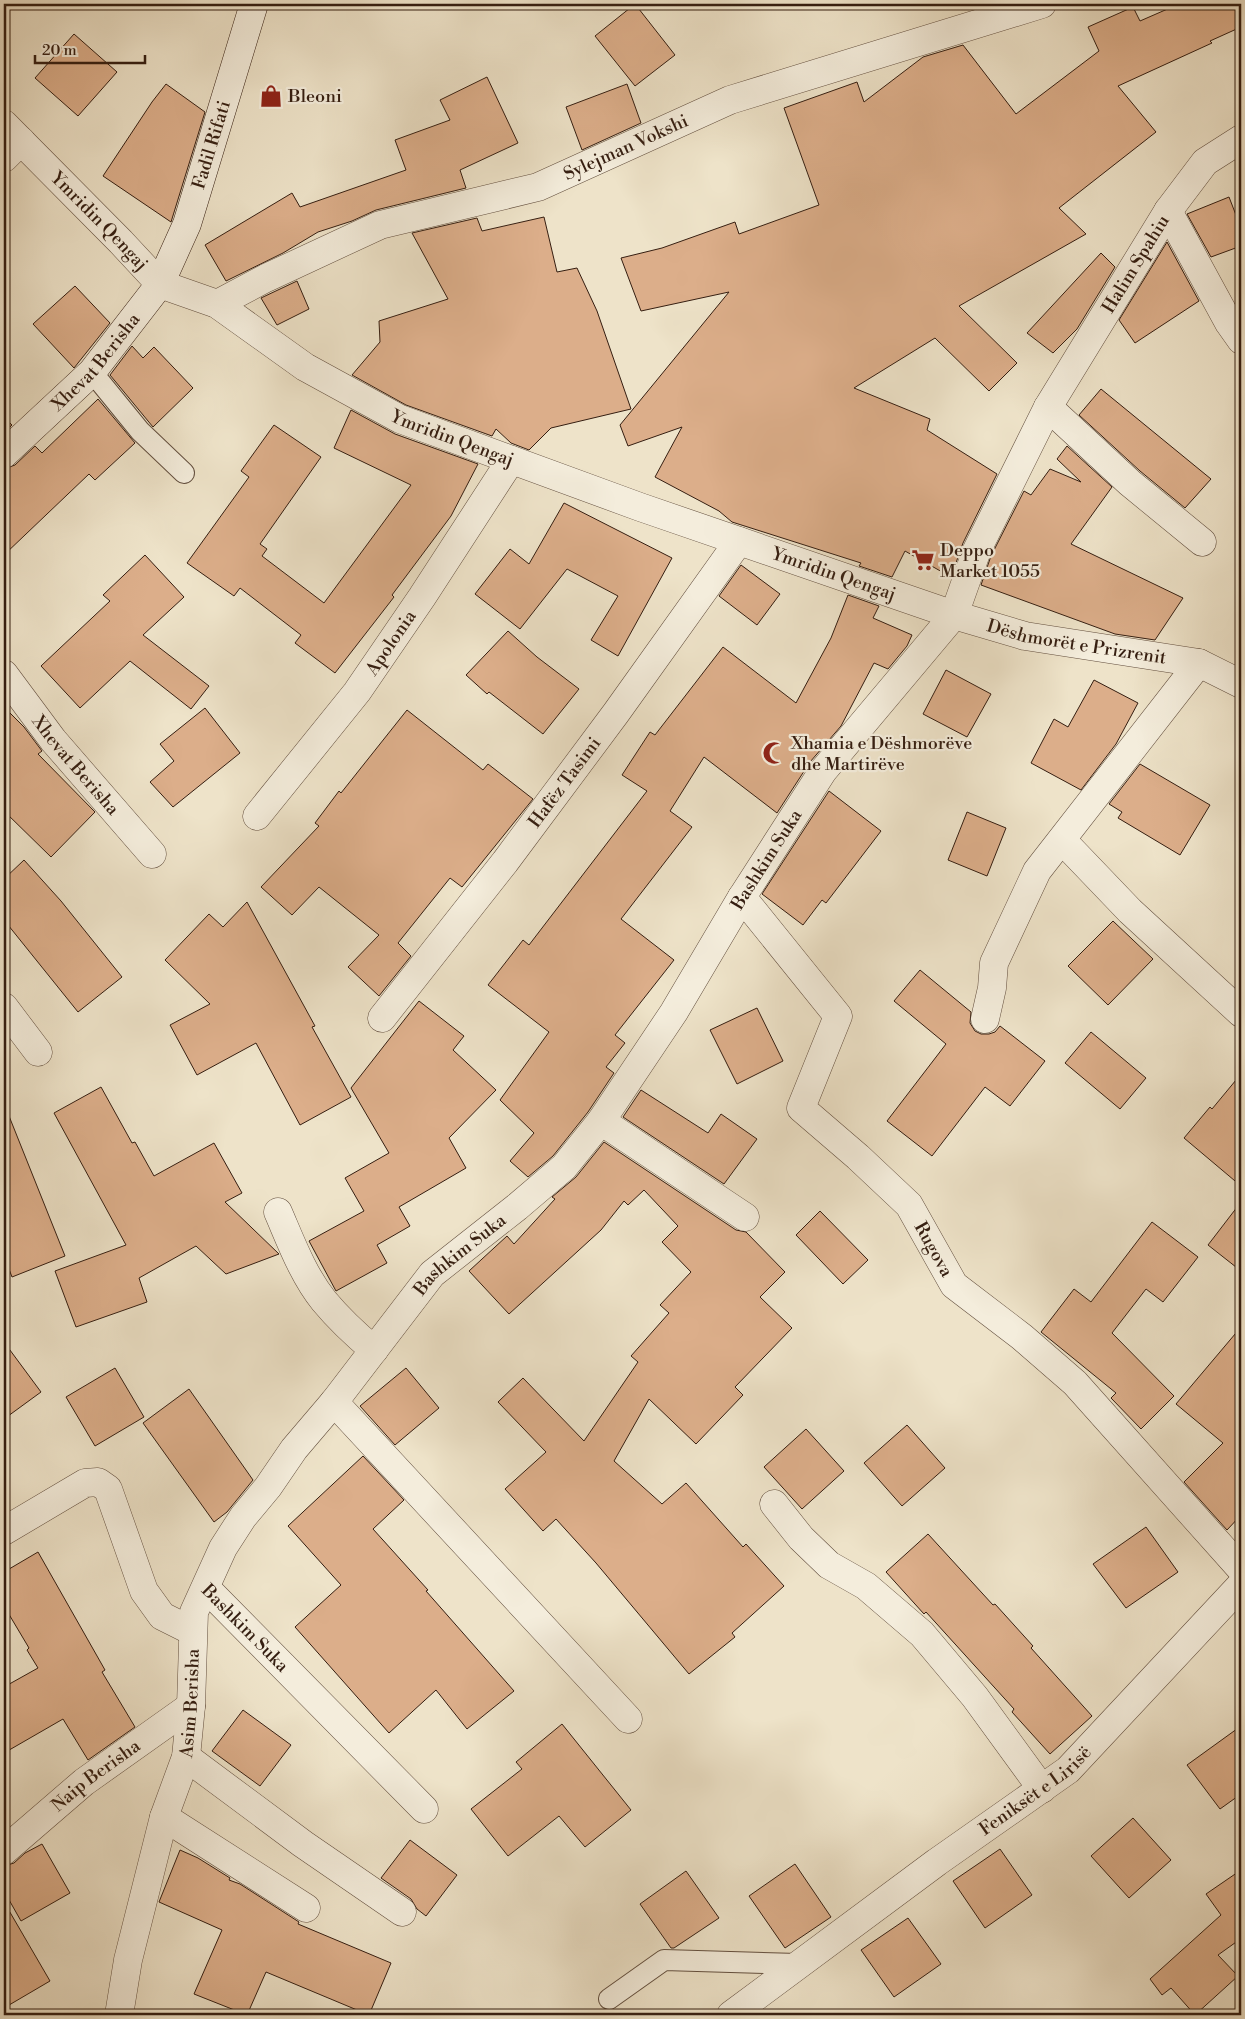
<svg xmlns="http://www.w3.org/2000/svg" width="1245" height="2019" font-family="'Libre Bodoni',serif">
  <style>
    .building { fill: #dcae8a; stroke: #351e11 }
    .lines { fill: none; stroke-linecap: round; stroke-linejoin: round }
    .lane-casing { stroke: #634f3f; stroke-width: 22 }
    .street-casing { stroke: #634f3f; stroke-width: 29 }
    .secondary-casing { stroke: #351e11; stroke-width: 29 }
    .lane { stroke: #f4eddc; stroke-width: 20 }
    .street { stroke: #f4eddc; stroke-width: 28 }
    .secondary { stroke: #f4eddc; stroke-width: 28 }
    .labels { text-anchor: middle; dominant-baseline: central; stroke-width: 4.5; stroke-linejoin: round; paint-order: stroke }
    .poi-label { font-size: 18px; fill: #351e11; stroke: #f4eddc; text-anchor: start }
    .street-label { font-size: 18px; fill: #351e11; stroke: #f4eddc }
  </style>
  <rect width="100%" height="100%" fill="#eee3c9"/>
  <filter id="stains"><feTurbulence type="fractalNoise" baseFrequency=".004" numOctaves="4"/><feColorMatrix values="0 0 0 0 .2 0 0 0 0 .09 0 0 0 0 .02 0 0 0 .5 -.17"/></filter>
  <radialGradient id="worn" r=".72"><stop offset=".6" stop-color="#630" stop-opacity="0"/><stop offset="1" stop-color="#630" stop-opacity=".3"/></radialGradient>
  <!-- building -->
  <g class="building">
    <path d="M635 4 675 55 635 86 595 36Z"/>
    <path d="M1179 4H1241V27L1210 41 1212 43 1118 86 1156 132 1059 208 1086 234 959 306 1017 363 989 391 935 338 854 388 930 419 927 430 997 474 963 543 951 577 905 551 892 577 859 566 861 563 732 522 719 511 655 477 682 427 628 446 620 425 729 292 641 311 621 258 662 248 735 222 739 234 819 205 784 108 857 82 864 102 923 57 963 45 1016 114 1099 51 1088 27 1133 7 1140 21Z"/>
    <path d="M74 34 117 72 78 116 35 78Z"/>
    <path d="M487 77 518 143 460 170 466 188 376 210 352 221 318 232 283 253 226 281 205 245 292 193 300 207 406 170 395 140 450 120 440 100Z"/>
    <path d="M166 84 205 112 171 222 103 176 152 102Z"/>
    <path d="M627 84 641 123 582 150 566 107Z"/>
    <path d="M1229 197 1241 228V246L1211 257 1187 214Z"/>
    <path d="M544 217 557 272 577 268 597 311 631 409 551 428 529 450 511 443 496 429 492 436 406 405 352 375 380 342 379 321 448 299 412 233 477 218 482 231Z"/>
    <path d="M1167 242 1199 301 1135 343 1119 320Z"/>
    <path d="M1101 253 1115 267 1077 329 1053 353 1027 333Z"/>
    <path d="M297 281 309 309 277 325 261 298Z"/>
    <path d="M75 286 110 323 74 368 33 324Z"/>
    <path d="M132 346 143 358 154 347 193 388 153 427 110 375Z"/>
    <path d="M1101 389 1211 479 1185 508 1140 471 1079 415Z"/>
    <path d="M98 399 135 443 95 480 89 474 4 555V469L15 465 35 446 42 453Z"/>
    <path d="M351 410 395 434 478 464 451 516 392 595 394 597 335 673 295 643 301 635 240 588 234 596 187 563 249 477 241 471 274 425 321 457 260 544 267 549 262 556 324 603 411 485 334 448Z"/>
    <path d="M4 417 12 425 4 433Z"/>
    <path d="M1067 446 1112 487 1071 544 1183 598 1155 640 1115 634 981 585 991 556 1024 491 1031 495 1050 469 1081 482 1057 459Z"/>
    <path d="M564 503 672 558 618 656 591 640 618 596 567 569 520 629 475 594 510 549 529 564Z"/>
    <path d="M145 555 184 597 143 635 209 686 191 709 130 661 80 708 41 666 110 601 103 595Z"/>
    <path d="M741 565 780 594 757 625 719 596Z"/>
    <path d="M848 595 879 606 873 618 912 635 907 646 888 669 874 663 841 726 810 762 777 813 704 757 670 811 692 827 621 919 674 960 615 1035 625 1043 606 1067 614 1073 588 1112 553 1156 528 1177 510 1161 534 1133 500 1100 549 1032 488 985 523 940 529 945 647 791 622 775 650 732 655 735 723 647 796 703 831 638Z"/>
    <path d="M508 631 537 657 579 689 543 734 489 692 487 694 466 675Z"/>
    <path d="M946 670 991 694 967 737 923 714Z"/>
    <path d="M1094 680 1138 703 1116 744 1081 790 1031 763 1054 719 1068 727Z"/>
    <path d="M4 707 24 727 42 751 38 754 95 812 51 857 4 811Z"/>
    <path d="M205 708 240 753 173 807 150 782 174 761 160 744Z"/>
    <path d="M407 710 483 770 488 764 533 799 462 887 450 878 398 943 411 956 379 996 348 967 379 935 319 887 292 915 261 887 319 826 315 823 339 791 341 793Z"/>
    <path d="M1140 764 1210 805 1180 855 1118 818 1122 812 1109 804Z"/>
    <path d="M829 791 881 831 826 903 822 900 803 925 762 894Z"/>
    <path d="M967 812 1006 828 987 876 948 860Z"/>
    <path d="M24 860 61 901 122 977 78 1012 4 920V879Z"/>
    <path d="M247 902 315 1026 312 1027 351 1097 300 1125 256 1043 197 1075 170 1025 210 1004 165 960 209 914 223 927Z"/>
    <path d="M1113 921 1153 959 1108 1005 1068 966Z"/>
    <path d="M920 970 971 1012 970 1023 975 1031 981 1034H989L995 1032 1000 1026 1045 1061 1010 1106 985 1087 932 1156 887 1121 946 1044 894 1001Z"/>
    <path d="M419 1001 464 1036 453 1050 496 1090 449 1138 466 1168 399 1207 410 1226 377 1245 387 1263 336 1291 309 1241 364 1211 345 1178 389 1153 351 1088Z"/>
    <path d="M757 1008 783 1061 737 1084 710 1030Z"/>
    <path d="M1091 1032 1146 1078 1120 1109 1065 1063Z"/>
    <path d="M1241 1074V1186L1184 1138 1210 1107 1212 1109Z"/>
    <path d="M101 1087 132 1143 135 1142 154 1176 214 1143 242 1193 225 1202 279 1254 226 1274 196 1246 139 1278 147 1302 76 1327 55 1271 126 1245 54 1113Z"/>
    <path d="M641 1090 708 1133 721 1114 757 1139 724 1184 623 1117Z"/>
    <path d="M4 1106H5L65 1256 12 1277 4 1256Z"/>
    <path d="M604 1142 736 1230 746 1232 785 1272 760 1297 792 1328 735 1387 743 1395 696 1444 649 1399 614 1461 662 1504 686 1483 743 1547 746 1544 784 1586 732 1633 735 1637 689 1674 596 1563 556 1519 543 1531 505 1489 546 1452 498 1402 523 1378 584 1441 638 1362 631 1356 669 1313 660 1305 691 1272 662 1242 678 1226 644 1190 628 1205 624 1201 601 1230 509 1314 469 1271 507 1236 514 1244 555 1199 552 1197 576 1177Z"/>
    <path d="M1241 1202V1271L1208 1245Z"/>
    <path d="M820 1211 868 1260 843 1284 796 1235Z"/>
    <path d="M1152 1222 1198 1257 1163 1302 1146 1289 1112 1333 1174 1396 1141 1429 1111 1398 1116 1393 1041 1332 1074 1289 1091 1302Z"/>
    <path d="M1241 1327V1515L1227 1530 1184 1482 1223 1443 1176 1404Z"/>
    <path d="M4 1342 41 1392 4 1419Z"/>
    <path d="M115 1368 144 1417 95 1446 66 1397Z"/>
    <path d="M406 1368 439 1408 395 1445 360 1406Z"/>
    <path d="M189 1389 253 1480 227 1512 214 1522 143 1423Z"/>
    <path d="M907 1425 945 1468 902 1506 864 1463Z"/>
    <path d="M806 1429 844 1471 802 1509 764 1467Z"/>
    <path d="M363 1456 404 1500 373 1529 428 1590 426 1591 514 1691 467 1729 436 1690 389 1733 295 1627 341 1585 288 1526Z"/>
    <path d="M1146 1527 1178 1572 1126 1608 1093 1564Z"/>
    <path d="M928 1534 993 1605 995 1604 1033 1646 1031 1648 1092 1716 1050 1754 1012 1712 1014 1709 926 1612 924 1614 886 1572Z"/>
    <path d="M38 1552 105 1670 102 1672 135 1727 88 1760 63 1719 4 1753V1687L38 1668 27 1650 29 1648 4 1606V1572Z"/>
    <path d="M243 1710 291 1745 260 1786 212 1751Z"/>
    <path d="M562 1724 631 1810 585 1847 559 1816 508 1856 471 1809 522 1769 516 1762Z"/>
    <path d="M1241 1726V1794L1220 1809 1187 1765Z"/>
    <path d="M1133 1818 1171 1860 1129 1898 1091 1856Z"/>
    <path d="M410 1840 457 1875 426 1916 417 1909 411 1899 381 1878Z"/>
    <path d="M42 1844 70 1893 21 1921 4 1891V1866L14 1863 25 1853Z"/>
    <path d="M1000 1849 1032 1895 985 1928 953 1881Z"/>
    <path d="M180 1850 198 1858 230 1878 229 1880 240 1884 299 1922 298 1924 391 1963 369 2015 266 1972 247 2015 194 1994 222 1930 159 1902Z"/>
    <path d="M795 1864 831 1917 785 1948 749 1896Z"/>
    <path d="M1241 1870V1943L1239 1940 1218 1955 1238 1976 1195 2015 1171 1988 1162 1995 1150 1979 1221 1915 1206 1894Z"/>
    <path d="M686 1871 719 1918 674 1948H671L640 1904Z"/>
    <path d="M4 1902 50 1981 4 2008Z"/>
    <path d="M908 1918 941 1964 894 1997 861 1950Z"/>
  </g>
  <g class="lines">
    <defs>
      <g id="lane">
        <path d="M92 372 140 431 184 473"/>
        <path d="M609 1999 664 1960 798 1964"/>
      </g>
      <g id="street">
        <path id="s1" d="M4 124 121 242 160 284 217 304 305 367 400 419 640 507 954 615 1025 636 1199 663 1241 684"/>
        <path d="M4 158 21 141"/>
        <path d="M1168 211 1229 323 1241 340"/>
        <path id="s2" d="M217 304 266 278 380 225 538 187 730 100 1042 4"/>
        <path d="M1048 407 1130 483 1202 542"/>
        <path id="s3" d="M4 674 53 740 152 854"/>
        <path id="s4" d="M257 816 357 692 422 597 511 460"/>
        <path d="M1062 840 1130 911 1241 1013"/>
        <path id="s5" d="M742 897 838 1016 801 1108 858 1157 909 1205 954 1285 1022 1337 1075 1383 1241 1569"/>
        <path d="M4 1007 38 1052"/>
        <path id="s6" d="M382 1018 505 862 616 713 739 541"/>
        <path d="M985 1019 992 988 994 963 1037 871 1199 663"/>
        <path d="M601 1121 745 1217"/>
        <path d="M278 1212C291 1242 303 1275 324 1301 339 1319 356 1335 374 1350"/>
        <path d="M334 1402 628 1719"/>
        <path d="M774 1504 801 1538 829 1565 866 1586 922 1634 975 1697 1042 1789"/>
        <path d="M4 1531 85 1483 98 1482 108 1489 144 1591 162 1616 192 1631"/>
        <path id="s7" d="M206 1588 424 1809"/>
        <path d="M186 1757 303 1844 402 1912"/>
        <path d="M164 1817 306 1908"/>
        <path id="s8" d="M4 1851 84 1782 191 1706"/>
        <path id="s9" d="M119 2015 128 1960 164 1817 186 1757 191 1706 194 1612 223 1548 243 1517 268 1487 294 1449 334 1402 432 1274 517 1207 564 1167 601 1121 674 1012 742 897 823 771 954 615 977 550 1048 407 1168 211 1205 162 1241 139"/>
        <path id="s10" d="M731 2015 937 1862 1068 1770 1241 1585"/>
      </g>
      <g id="secondary">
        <path id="s11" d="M4 454 92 372 160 284 187 224 254 4"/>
      </g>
    </defs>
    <!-- lane casing -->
    <use href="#lane" class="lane-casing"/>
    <!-- street casing -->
    <use href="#street" class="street-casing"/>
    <!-- secondary casing -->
    <use href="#secondary" class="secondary-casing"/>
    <!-- lane -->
    <use href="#lane" class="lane"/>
    <!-- street -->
    <use href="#street" class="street"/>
    <!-- secondary -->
    <use href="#secondary" class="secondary"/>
  </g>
  <!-- icons -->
  <defs>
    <symbol id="shop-bare" viewBox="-9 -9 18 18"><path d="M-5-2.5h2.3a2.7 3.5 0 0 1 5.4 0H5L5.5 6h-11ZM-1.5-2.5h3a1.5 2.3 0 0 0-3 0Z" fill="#8f2418" stroke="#f4eddc" stroke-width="2.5" paint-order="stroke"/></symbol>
    <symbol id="supermarket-bare" viewBox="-9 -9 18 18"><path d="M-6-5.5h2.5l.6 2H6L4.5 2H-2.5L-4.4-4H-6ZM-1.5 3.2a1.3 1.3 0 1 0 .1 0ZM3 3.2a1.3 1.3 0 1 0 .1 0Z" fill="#8f2418" stroke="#f4eddc" stroke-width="2.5" paint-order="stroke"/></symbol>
    <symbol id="mosque-bare" viewBox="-9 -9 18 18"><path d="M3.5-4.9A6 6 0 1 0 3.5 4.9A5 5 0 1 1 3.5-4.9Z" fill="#8f2418" stroke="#f4eddc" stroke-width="2.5" paint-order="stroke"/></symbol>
  </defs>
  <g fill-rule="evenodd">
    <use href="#shop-bare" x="255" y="80" width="32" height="32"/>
    <use href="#supermarket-bare" x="907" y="544" width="32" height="32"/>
    <use href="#mosque-bare" x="758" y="737" width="32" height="32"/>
  </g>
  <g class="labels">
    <!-- poi labels -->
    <g class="poi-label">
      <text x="288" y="96">Bleoni</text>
      <text x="940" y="550">Deppo<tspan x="940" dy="21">Market 1055</tspan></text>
      <text x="791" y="743">Xhamia e Dëshmorëve<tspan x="791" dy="21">dhe Martirëve</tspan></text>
    </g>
    <!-- street labels -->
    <g class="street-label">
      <text stroke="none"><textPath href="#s11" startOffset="380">Fadil Rifati</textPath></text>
      <text stroke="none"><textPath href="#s2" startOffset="440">Sylejman Vokshi</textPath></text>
      <text stroke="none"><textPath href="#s1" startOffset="136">Ymridin Qengaj</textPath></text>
      <text stroke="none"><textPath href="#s9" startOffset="2071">Halim Spahiu</textPath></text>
      <text stroke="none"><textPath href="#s11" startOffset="130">Xhevat Berisha</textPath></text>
      <text stroke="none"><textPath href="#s1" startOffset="556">Ymridin Qengaj</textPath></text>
      <text stroke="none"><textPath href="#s1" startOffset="961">Ymridin Qengaj</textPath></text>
      <text stroke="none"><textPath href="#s1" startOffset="1214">Dëshmorët e Prizrenit</textPath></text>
      <text stroke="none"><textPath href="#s4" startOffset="219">Apolonia</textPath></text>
      <text stroke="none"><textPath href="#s3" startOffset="116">Xhevat Berisha</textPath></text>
      <text stroke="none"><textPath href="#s6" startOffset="298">Hafëz Tasimi</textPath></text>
      <text stroke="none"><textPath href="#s9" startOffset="1366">Bashkim Suka</textPath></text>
      <text stroke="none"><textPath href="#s5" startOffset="448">Rugova</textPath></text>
      <text stroke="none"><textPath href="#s9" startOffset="861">Bashkim Suka</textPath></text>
      <text stroke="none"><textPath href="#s7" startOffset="56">Bashkim Suka</textPath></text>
      <text stroke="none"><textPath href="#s9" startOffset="321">Asim Berisha</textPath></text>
      <text stroke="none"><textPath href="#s8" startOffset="119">Naip Berisha</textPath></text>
      <text stroke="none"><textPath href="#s10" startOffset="378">Feniksët e Lirisë</textPath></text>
    </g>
  </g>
  <!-- margin -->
  <rect width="1245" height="2019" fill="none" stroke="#eee3c9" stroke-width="20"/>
  <rect x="5" y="5" width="1235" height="2009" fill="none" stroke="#351e11" stroke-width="2.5"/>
  <rect x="10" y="10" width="1225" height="1999" fill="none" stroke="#351e11"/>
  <!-- scale -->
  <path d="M35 55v8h110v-8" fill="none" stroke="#351e11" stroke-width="2.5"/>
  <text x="42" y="55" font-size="15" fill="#351e11" stroke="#f4eddc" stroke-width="4" paint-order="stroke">20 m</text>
  <rect width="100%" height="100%" filter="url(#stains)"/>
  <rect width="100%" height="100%" fill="url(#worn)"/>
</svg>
